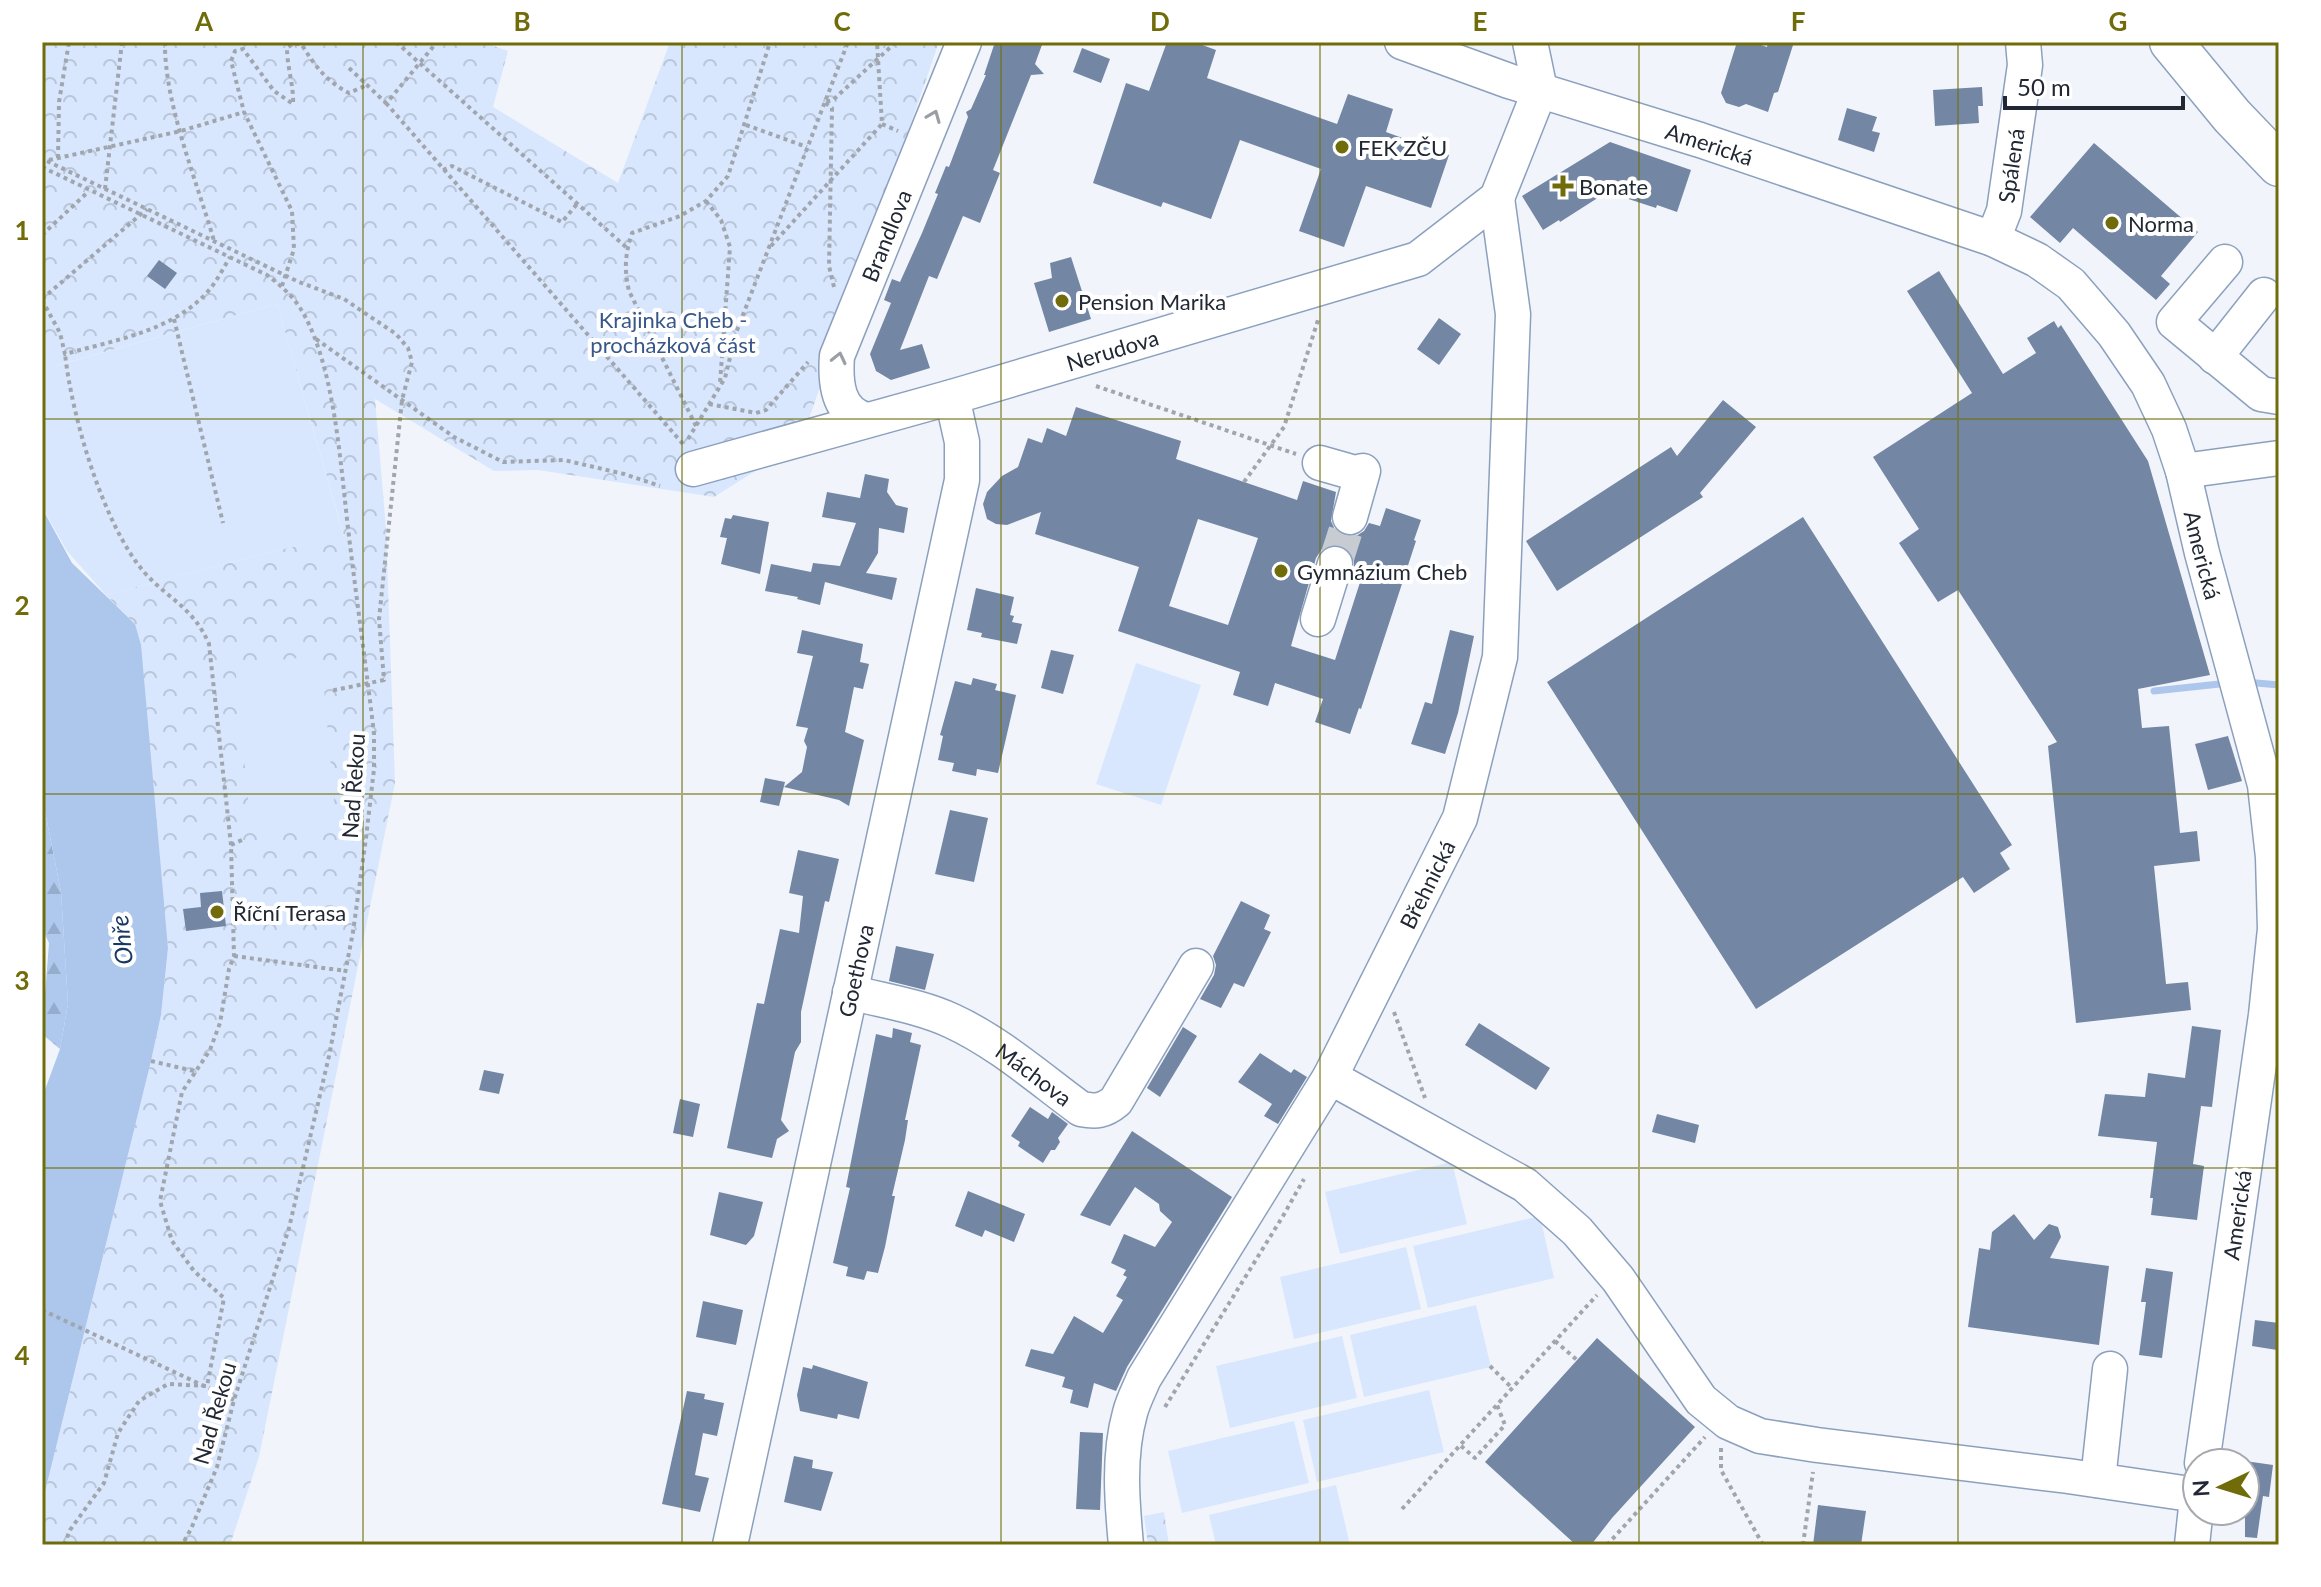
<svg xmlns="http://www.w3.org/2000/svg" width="2321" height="1587" font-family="Lato,sans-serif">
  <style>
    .forest { fill: url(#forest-firs) }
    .park { fill: url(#park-crowns) }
    .garden { fill: #d8e7fe }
    .water { fill: #adc6ec }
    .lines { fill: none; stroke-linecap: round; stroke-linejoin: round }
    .stream { stroke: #adc6ec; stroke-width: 7 }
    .building { fill: #7386a3; fill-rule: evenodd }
    .minor-tunnel { stroke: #c7ccd3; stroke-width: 34; stroke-dasharray: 34 17; stroke-linecap: butt }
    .minor-casing { stroke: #8ca0be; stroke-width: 37 }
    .major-casing { stroke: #8ca0be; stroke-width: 45 }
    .path { stroke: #a1a6ae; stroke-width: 4; stroke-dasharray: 4 4; stroke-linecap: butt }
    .minor { stroke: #fff; stroke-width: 34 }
    .major { stroke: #fff; stroke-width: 42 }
    .path-bridge { stroke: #a1a6ae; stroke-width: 4; stroke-dasharray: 4 4; stroke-linecap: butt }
    .oneway { stroke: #9b9ea4 }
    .grid { fill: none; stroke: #706c0a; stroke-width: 2; stroke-opacity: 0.55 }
    .poi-dot { fill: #706c0a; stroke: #fff; stroke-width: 3 }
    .labels { text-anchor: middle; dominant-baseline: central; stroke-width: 8; stroke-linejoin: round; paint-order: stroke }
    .street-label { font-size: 22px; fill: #212834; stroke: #fff }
    .poi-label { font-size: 22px; fill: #212834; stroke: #fff; text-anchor: start }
    .park-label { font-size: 22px; fill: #365788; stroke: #fff }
    .water-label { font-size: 24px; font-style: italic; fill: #183765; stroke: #fff }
    .neatline { fill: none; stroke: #706c0a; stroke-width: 3 }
    .grid-label { font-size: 26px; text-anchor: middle; font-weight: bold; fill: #706c0a }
  </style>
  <defs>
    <pattern id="forest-firs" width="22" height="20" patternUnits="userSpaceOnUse" patternTransform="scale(2)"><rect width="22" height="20" fill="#afc8ee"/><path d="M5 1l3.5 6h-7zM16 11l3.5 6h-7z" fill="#96accd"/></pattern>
    <pattern id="park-crowns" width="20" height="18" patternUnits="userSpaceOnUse" patternTransform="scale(2)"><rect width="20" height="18" fill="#d8e7fe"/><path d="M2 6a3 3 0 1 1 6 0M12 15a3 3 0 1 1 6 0" fill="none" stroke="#b9c6da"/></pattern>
  </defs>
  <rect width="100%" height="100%" fill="#f1f5fb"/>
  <!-- forest -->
  <path class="forest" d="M42 796 61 892 68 1004 60 1049 42 1034 49 943 42 928Z"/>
  <!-- park -->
  <g class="park">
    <path d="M42 42H482L508 51 493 107 618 183 670 42H939L801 442 714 497 538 470 494 471 375 399 386 529 395 783 259 1457 230 1545H42V1504L151 1061 161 1015 168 948 135 624 106 595 278 550 344 536 277 304 54 366 42 337Z"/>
    <path d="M1164 1512 1169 1545H1148L1144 1516Z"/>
  </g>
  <!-- garden -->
  <g class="garden">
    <path d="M277 304 344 537 278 550 106 595 67 551 42 507V337L55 366Z"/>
    <path d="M321 656 336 822 251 829 235 664Z"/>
    <path d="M1136 663 1201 685 1161 805 1096 784Z"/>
    <path d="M1452 1162 1467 1224 1340 1254 1325 1192Z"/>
    <path d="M1540 1216 1554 1278 1428 1308 1413 1246Z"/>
    <path d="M1406 1247 1421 1309 1294 1339 1280 1277Z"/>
    <path d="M1476 1305 1491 1367 1364 1397 1350 1335Z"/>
    <path d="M1342 1336 1357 1398 1230 1428 1216 1366Z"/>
    <path d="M1429 1390 1444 1452 1317 1482 1303 1420Z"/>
    <path d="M1294 1421 1309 1483 1182 1513 1168 1451Z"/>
    <path d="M1336 1485 1350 1545H1216L1209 1515Z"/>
  </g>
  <!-- water -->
  <path class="water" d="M42 508 72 563 135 624 141 645 168 948 161 1015 151 1061 42 1504V1098L60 1049 68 1004 61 892 42 796Z"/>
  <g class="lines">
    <!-- stream -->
    <g class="stream">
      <path d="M2245 682 2279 685"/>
      <path d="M2154 691 2229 683"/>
    </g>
  </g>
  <!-- building -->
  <g class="building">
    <path d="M995 42H1043L1035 64 1044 74 1031 75 993 170 1000 173 980 223 963 216 937 279 929 276 900 350 922 344 930 368 891 380 876 371 870 354 891 303 884 300 892 279 900 282 922 233 938 194 935 193 946 166 949 167 968 117 966 112 971 109 986 75H984Z"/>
    <path d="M1167 42H1194L1216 50 1207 78 1337 124 1348 94 1393 109 1386 132 1449 155 1431 208 1366 186 1344 247 1299 231 1321 169 1240 140 1211 219 1163 202 1161 207 1093 183 1126 83 1149 91Z"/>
    <path d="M1737 42H1752L1767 47 1768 42H1794L1778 92 1774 93 1768 112 1746 104 1739 107 1726 103 1721 93Z"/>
    <path d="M1082 48 1110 59 1101 83 1073 72Z"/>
    <path d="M1982 87 1983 106H1978L1979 123 1935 126 1933 90Z"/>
    <path d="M1847 108 1877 117 1872 131 1880 133 1874 152 1838 140Z"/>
    <path d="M1610 142 1691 170 1677 212 1657 205 1656 208 1607 192 1560 222 1559 220 1543 230 1522 196Z"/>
    <path d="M2094 143 2198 232 2161 276 2170 284 2156 300 2073 228 2060 243 2030 217Z"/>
    <path d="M1071 257 1091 319 1049 332 1034 283 1052 278 1050 263Z"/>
    <path d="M159 260 177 273 165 289 147 276Z"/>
    <path d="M1939 271 2003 374 2036 353 2027 338 2054 321 2058 328 2061 325 2148 461 2210 675 2138 689 2142 728 2169 726 2180 833 2197 831 2200 861 2154 866 2166 984 2188 982 2191 1010 2076 1023 2048 746 2057 742 1958 590 1938 602 1899 543 1919 529 1873 457 1972 393 1907 291Z"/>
    <path d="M1439 318 1461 334 1439 365 1417 349Z"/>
    <path d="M1723 400 1756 427 1700 493 1703 497 1557 591 1526 541 1671 447 1677 456Z"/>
    <path d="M1076 407 1181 441 1176 459 1297 500 1303 481 1336 492 1331 521 1335 530 1344 536H1356L1364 531 1369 523 1380 526 1386 508 1421 520 1414 540 1416 541 1361 709 1359 708 1350 734 1315 722 1323 699 1275 683 1268 706 1233 695 1240 672 1118 631 1139 567 1035 534 1041 512 1007 525 996 524 987 519 983 504 987 492 1002 476 1018 467 1028 438 1042 443 1047 428 1066 436ZM1198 519 1258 538 1228 625 1169 606ZM1331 544 1340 545 1349 550 1354 559V570L1363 573 1335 660 1291 646 1316 558 1322 549Z"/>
    <path d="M865 474 889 479 887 492 896 505 908 508 904 533 879 528 878 553 866 573 897 578 892 600 825 582 820 605 797 599 798 597 765 591 771 564 811 572 813 563 840 566 856 523 822 517 827 492 860 498Z"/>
    <path d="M733 515 769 522 760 574 721 564 727 538 720 537 725 518 731 519Z"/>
    <path d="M1803 517 2012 845 2000 853 2010 869 1974 893 1963 877 1756 1009 1547 682Z"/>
    <path d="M976 588 1014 597 1010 615 1014 616 1012 622 1022 624 1017 644 981 637 982 633 967 630Z"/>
    <path d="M802 630 863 644 860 662 869 664 863 689 854 687 845 732 864 740 849 806 839 800 784 787 802 772 807 747 804 741 808 728 796 726 813 656 797 653Z"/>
    <path d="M1450 630 1474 636 1458 713 1445 754 1411 744 1425 702 1432 704Z"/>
    <path d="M1051 650 1074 655 1063 694 1041 688Z"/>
    <path d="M973 678 997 684 995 690 1016 695 998 773 977 769 976 776 952 771 954 763 938 760 943 736 940 735 955 681 971 685Z"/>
    <path d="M2228 736 2242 781 2208 790 2195 744Z"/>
    <path d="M765 778 785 782 779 806 760 802Z"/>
    <path d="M950 810 988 818 974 882 935 874Z"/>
    <path d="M798 850 839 859 829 902 825 901 801 1012V1042L795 1052 785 1100 781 1120 789 1131 777 1139 772 1158 727 1148 757 1003 764 1004 780 929 799 933 803 896 789 893Z"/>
    <path d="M222 891 226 926 186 931 183 909 201 907 200 893Z"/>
    <path d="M1241 901 1270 915 1264 929 1271 932 1244 987 1234 983 1221 1008 1200 999 1214 975 1216 965 1213 956Z"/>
    <path d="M896 946 934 954 925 990 889 981Z"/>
    <path d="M1479 1023 1550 1068 1536 1090 1465 1045Z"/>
    <path d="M2192 1026 2221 1030 2212 1107 2201 1106 2193 1164 2204 1166 2197 1220 2151 1215 2153 1198H2150L2157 1142 2098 1136 2105 1094 2145 1097 2148 1073 2185 1078Z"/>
    <path d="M1183 1027 1197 1036 1160 1097 1147 1088Z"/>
    <path d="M893 1028 912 1033 910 1042 921 1045 905 1120H908L905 1140 892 1196H895L885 1247 878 1273 867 1271 864 1280 846 1276 848 1267 833 1263 850 1188 846 1187 876 1034 892 1038Z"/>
    <path d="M1260 1053 1291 1073 1294 1069 1307 1077 1278 1124 1264 1116 1272 1104 1238 1082Z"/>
    <path d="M484 1070 504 1074 499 1094 479 1090Z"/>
    <path d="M680 1099 700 1104 693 1137 673 1133Z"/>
    <path d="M1030 1107 1048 1119 1052 1112 1068 1124 1058 1138 1060 1142 1055 1150H1051L1043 1163 1018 1146 1020 1142 1011 1136Z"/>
    <path d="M1657 1114 1699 1125 1695 1143 1652 1132Z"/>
    <path d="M1132 1131 1232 1197 1127 1367 1116 1391 1094 1383 1088 1408 1070 1403 1073 1390 1062 1387 1065 1377 1025 1366 1031 1349 1053 1354 1074 1316 1103 1333 1123 1300 1116 1296 1127 1277 1123 1275 1126 1270 1111 1263 1124 1234 1155 1247 1172 1222 1160 1211 1159 1204 1135 1187 1110 1226 1080 1215Z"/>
    <path d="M968 1191 1025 1214 1014 1242 985 1230 982 1237 955 1226Z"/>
    <path d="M719 1192 763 1202 754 1236 746 1245 710 1235Z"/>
    <path d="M2014 1214 2034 1240 2049 1224 2058 1227 2061 1237 2050 1258 2109 1266 2099 1345 1968 1327 1979 1248 1990 1250 1992 1232Z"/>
    <path d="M2146 1268 2173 1272 2162 1358 2139 1355 2146 1302H2141Z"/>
    <path d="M703 1301 743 1310 736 1345 696 1337Z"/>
    <path d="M2255 1320 2279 1323 2277 1350 2252 1346Z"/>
    <path d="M1597 1338 1695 1427 1612 1518 1591 1545H1576L1485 1462Z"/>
    <path d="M813 1365 868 1382 859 1419 838 1414 837 1419 800 1411 797 1395 803 1367 812 1369Z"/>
    <path d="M687 1391 705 1394 704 1399 724 1403 717 1436 703 1433 695 1475 709 1478 700 1512 662 1504Z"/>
    <path d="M1080 1432 1103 1433 1100 1510 1076 1509Z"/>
    <path d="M794 1456 813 1460 812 1468 833 1472 821 1511 784 1502Z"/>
    <path d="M2245 1461 2273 1465 2269 1497 2263 1496 2257 1538 2245 1537Z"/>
    <path d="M1818 1505 1866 1511 1861 1545H1813Z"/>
  </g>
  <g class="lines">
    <!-- minor-tunnel -->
    <path class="minor-tunnel" d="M1335 564 1350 517"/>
    <defs>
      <g id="minor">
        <path id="s1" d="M1402 42 1509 81 1700 140 1993 239 2037 260 2071 284 2114 334 2148 384 2169 429 2183 471 2202 553 2265 785 2273 857 2275 929 2266 1015 2202 1463"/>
        <path d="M1530 42 1540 90"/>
        <path id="s2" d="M1993 239 2004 211 2025 65 2023 42"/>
        <path d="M2225 262 2174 322 2261 394 2279 397"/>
        <path d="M2215 357 2264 295"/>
        <path id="s3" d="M867 420C837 413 835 382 837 356L964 42"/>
        <path d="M1320 463 1355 473 1363 471 1350 517"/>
        <path id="s4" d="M693 469 952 397 1418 259 1497 198 1540 90"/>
        <path d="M2183 471 2279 458"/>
        <path d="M1318 619 1335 564"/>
        <path id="s5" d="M850 992C883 1001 920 1006 952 1021 998 1042 1040 1079 1081 1109 1096 1112 1104 1111 1116 1101L1196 966"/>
        <path d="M1330 1077 1525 1185 1577 1231 1618 1279 1701 1400 1728 1422 1760 1436 1817 1445 2068 1476 2197 1495"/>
        <path d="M2098 1480 2110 1369"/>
        <path id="s6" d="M730 1545 962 480V442L952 397"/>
        <path id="s7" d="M1126 1545C1122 1502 1118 1456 1130 1413 1133 1401 1139 1390 1144 1378L1330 1077 1460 818 1500 657 1513 314 1497 198"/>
        <path d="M2192 1545 2197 1498"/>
      </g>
      <path id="major" d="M2171 42 2232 116 2279 165"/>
    </defs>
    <!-- minor casing -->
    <use href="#minor" class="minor-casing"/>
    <!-- major casing -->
    <use href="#major" class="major-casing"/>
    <!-- path -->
    <g class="path">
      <path d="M165 42C164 103 197 181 214 241"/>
      <path d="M396 42 627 248"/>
      <path d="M349 68 386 103 390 99"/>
      <path d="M386 103 683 444"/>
      <path d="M882 124 898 131"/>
      <path d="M746 125 807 147"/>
      <path d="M58 158 59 102 69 42"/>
      <path d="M49 160 181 131 244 112"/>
      <path d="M47 161 299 282 344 299 396 334 408 348 412 362 402 400 379 619 384 680 330 691"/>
      <path d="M42 167 267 275C292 294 302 306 314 336 336 392 341 468 348 528 356 596 366 665 374 734V769L366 838 353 932 329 1056 289 1228 234 1400 217 1467 191 1529 182 1545"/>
      <path d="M443 170 452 166 562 222 577 204"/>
      <path d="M105 189 122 42"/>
      <path d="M706 201 721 220 730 247 720 383"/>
      <path d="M42 235 89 191"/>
      <path d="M771 246 882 124 877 42"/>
      <path d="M282 286 294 249 292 211 244 112 231 61 235 51 243 49 274 91 293 104C294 86 287 67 287 48L294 43 302 45C315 66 326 81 349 93L367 85"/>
      <path d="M834 287 829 266 832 108 824 102 833 100 896 42"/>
      <path d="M42 299 147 209"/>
      <path d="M42 300 60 333 65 354C115 340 175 331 210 289 218 279 224 267 230 257"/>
      <path d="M174 319 223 523"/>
      <path d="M316 339 454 437 503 462 564 460 624 474 660 486"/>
      <path d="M1096 386 1296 454"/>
      <path d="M709 404 756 413 766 410 808 362"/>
      <path d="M696 426 629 291C624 270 625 254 632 233L680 216 706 201 728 176 770 42"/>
      <path d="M688 439 725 378 736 333 848 42"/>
      <path d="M1244 482 1284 427 1318 320"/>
      <path d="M231 845 242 840"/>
      <path d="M234 956 346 971"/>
      <path d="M1394 1012 1425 1098"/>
      <path d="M151 1061 194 1071"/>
      <path d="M42 1310 234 1400"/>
      <path d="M1555 1341 1577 1360"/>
      <path d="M1490 1366 1512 1388"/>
      <path d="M1165 1407 1283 1216 1304 1179"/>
      <path d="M1461 1446 1475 1458 1505 1425 1497 1405"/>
      <path d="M1721 1448V1470L1763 1545"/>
      <path d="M1402 1509 1597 1295"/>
      <path d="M64 1545 70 1530 104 1483 118 1433 139 1401 168 1384 207 1386 224 1298 194 1271 172 1241 160 1201 182 1092 210 1050 220 1023 229 969 234 956 231 845 209 644C193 607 169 600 144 572 103 524 72 417 65 354"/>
      <path d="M1607 1545 1705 1437"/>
      <path d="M1803 1545 1813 1472"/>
    </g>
    <!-- minor -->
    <use href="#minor" class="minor"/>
    <!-- major -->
    <use href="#major" class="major"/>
    <!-- path-bridge -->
    <path class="path-bridge" d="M390 99 437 42"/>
  </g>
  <!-- one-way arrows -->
  <defs><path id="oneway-chevron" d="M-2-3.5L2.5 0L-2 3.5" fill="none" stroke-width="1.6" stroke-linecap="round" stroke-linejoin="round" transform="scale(2)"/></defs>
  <g class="oneway">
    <use href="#oneway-chevron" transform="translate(934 116) rotate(-68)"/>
    <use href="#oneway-chevron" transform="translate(839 358) rotate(-77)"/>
  </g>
  <!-- grid -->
  <path class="grid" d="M363 42V1545M682 42V1545M1001 42V1545M1320 42V1545M1639 42V1545M1958 42V1545M42 419H2279M42 794H2279M42 1168H2279"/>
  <!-- markers -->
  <g class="poi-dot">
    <circle cx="1342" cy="147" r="8"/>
    <path d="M1559 174h8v8h8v8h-8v8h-8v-8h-8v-8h8z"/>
    <circle cx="2112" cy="223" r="8"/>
    <circle cx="1062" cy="301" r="8"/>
    <circle cx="1281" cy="571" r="8"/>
    <circle cx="217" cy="912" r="8"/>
  </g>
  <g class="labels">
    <!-- street labels -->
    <g class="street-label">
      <text stroke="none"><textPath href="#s1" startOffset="324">Americká</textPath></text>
      <text stroke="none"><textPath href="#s2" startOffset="76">Spálená</textPath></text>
      <text stroke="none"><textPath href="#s3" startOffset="208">Brandlova</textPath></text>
      <text stroke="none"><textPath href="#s4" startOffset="436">Nerudova</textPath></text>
      <text stroke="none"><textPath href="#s1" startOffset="1020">Americká</textPath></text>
      <text transform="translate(353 786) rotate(-86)">Nad Řekou</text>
      <text stroke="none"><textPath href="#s7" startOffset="740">Břehnická</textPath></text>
      <text stroke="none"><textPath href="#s6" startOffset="588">Goethova</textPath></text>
      <text stroke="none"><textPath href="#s5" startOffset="204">Máchova</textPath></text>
      <text transform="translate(2237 1215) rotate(-82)">Americká</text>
      <text transform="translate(214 1413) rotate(-74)">Nad Řekou</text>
    </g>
    <!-- poi labels -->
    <g class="poi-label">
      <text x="1358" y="147">FEK ZČU</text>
      <text x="1579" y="186">Bonate</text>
      <text x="2128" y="223">Norma</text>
      <text x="1078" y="301">Pension Marika</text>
      <text x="1297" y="571">Gymnázium Cheb</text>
      <text x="233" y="912">Říční Terasa</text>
    </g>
    <!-- park labels -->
    <g class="park-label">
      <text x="673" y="319">Krajinka Cheb -<tspan x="673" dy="25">procházková část</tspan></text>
    </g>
    <!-- water labels -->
    <g class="water-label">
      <text transform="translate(121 940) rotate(-96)">Ohře</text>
    </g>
  </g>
  <!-- border -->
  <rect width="2321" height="1587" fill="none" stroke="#ffffff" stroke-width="88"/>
  <!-- north arrow -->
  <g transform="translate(2221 1487) rotate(266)"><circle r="38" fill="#ffffff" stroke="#a6a9ae" stroke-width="2"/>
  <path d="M0-6L14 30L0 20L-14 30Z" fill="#706c0a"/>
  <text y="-12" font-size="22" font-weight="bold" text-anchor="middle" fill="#212834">N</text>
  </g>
  <!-- scale -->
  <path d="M2005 96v12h178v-12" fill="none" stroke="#212834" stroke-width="4"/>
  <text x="2017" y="96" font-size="24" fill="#212834" stroke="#ffffff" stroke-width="6" paint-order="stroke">50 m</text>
  <rect x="44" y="44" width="2233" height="1499" class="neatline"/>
  <g class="grid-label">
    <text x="204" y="31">A</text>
    <text x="522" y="31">B</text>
    <text x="842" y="31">C</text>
    <text x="1160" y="31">D</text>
    <text x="1480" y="31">E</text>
    <text x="1798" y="31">F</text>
    <text x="2118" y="31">G</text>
    <text x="22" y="240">1</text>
    <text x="22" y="615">2</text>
    <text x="22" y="990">3</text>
    <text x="22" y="1365">4</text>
  </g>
</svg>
